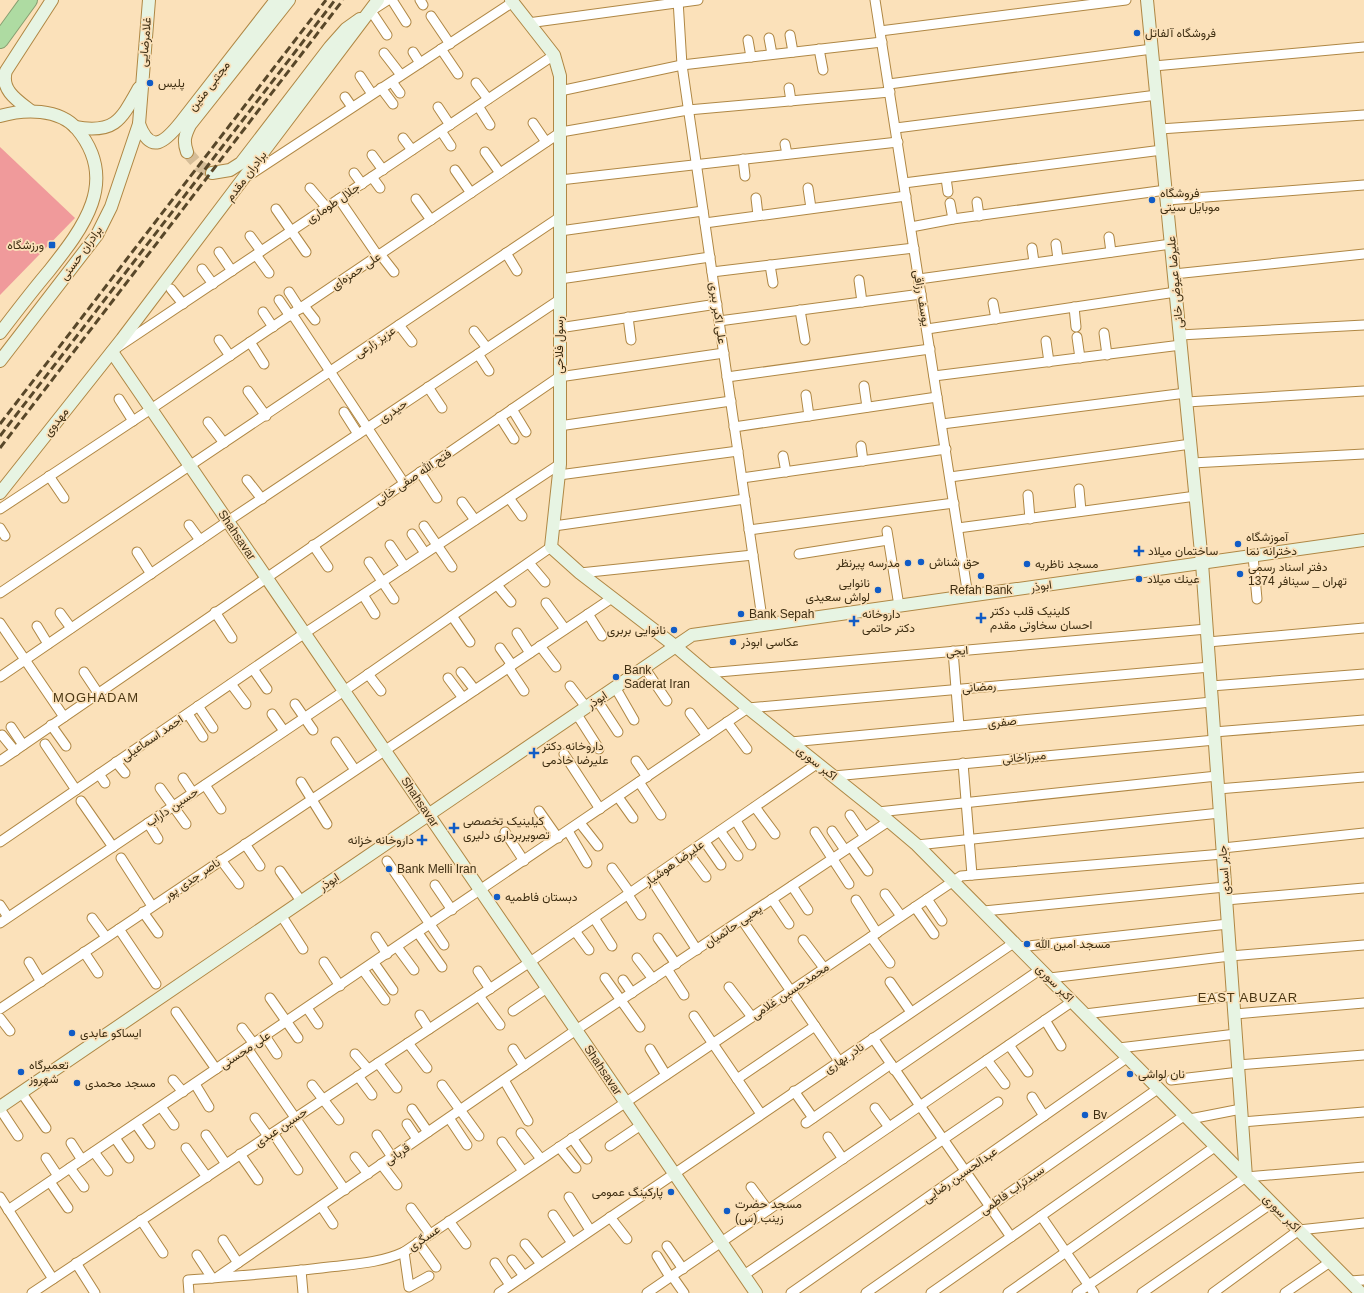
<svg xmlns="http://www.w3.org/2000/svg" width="1364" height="1293" font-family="Arial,Vazirmatn,sans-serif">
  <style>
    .green { fill: #f09a9b }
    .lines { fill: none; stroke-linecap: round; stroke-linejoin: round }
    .secondary-tunnel { stroke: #d5bd98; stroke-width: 12; stroke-dasharray: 12 6; stroke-linecap: butt }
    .street-casing { stroke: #af8744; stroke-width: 11 }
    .secondary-casing { stroke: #af8744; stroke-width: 14 }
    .highway-casing { stroke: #879e70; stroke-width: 18 }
    .street { stroke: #fff; stroke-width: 9 }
    .secondary { stroke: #e7f4e3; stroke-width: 12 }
    .highway { stroke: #aedba2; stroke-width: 16 }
    .rail { stroke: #584729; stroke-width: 3; stroke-dasharray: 8 4; stroke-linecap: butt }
    .poi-dot { fill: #115cc6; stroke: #fbe1ba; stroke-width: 1.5 }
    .labels { text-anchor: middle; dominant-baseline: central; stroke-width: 3.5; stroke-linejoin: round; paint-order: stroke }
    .poi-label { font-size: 12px; fill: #3e2e12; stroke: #fbe1ba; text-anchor: start }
    .street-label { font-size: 12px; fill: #3e2e12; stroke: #fbe1ba }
    .neighbourhood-label { font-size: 13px; letter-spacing: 1px; fill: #4b3713; stroke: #fbe1ba }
  </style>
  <rect width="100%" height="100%" fill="#fbe1ba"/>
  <!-- green -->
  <path class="green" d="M0 147 75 218 0 295Z"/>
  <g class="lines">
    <!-- secondary-tunnel -->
    <path class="secondary-tunnel" d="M187 152 199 166 212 173"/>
    <defs>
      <g id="street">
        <path d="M392 0 406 22"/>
        <path d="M420 0 423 5"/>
        <path d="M678 0 682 65 763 625"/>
        <path d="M875 0 968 596"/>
        <path d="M431 16 450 44"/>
        <path d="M528 23 698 0"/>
        <path d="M880 31 1126 0"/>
        <path d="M387 35 371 11 388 0"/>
        <path d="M790 35 793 52"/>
        <path d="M769 38 772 54"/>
        <path d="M748 40 751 57"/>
        <path d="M441 49 458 74"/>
        <path d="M819 49 823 70"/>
        <path d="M413 52 420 63"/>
        <path d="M384 53 401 75"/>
        <path d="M1154 66 1364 47"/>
        <path d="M360 76 372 94"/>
        <path d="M392 82 400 93"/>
        <path d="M476 83 488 99"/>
        <path d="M889 84 1152 49"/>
        <path d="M381 88 393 104"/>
        <path d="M789 88 791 101"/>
        <path d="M560 91 682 65 882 42"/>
        <path d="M345 97 352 107"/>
        <path d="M478 106 490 125"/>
        <path d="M438 107 450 125"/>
        <path d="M533 123 546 142"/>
        <path d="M896 128 1157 95"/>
        <path d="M1160 129 1364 115"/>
        <path d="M441 131 451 146"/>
        <path d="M403 138 412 150"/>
        <path d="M785 144 787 154"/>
        <path d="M485 152 500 173"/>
        <path d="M372 155 383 170"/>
        <path d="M743 159 745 176"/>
        <path d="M455 170 471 193"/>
        <path d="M354 173 362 184"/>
        <path d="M248 176 513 2"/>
        <path d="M372 177 380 188"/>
        <path d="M946 178 948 192"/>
        <path d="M560 180 898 142"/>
        <path d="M904 183 1162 150"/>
        <path d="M310 188 327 208"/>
        <path d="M808 188 811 208"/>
        <path d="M756 198 758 215"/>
        <path d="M339 199 378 256"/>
        <path d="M416 199 431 220"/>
        <path d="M1167 200 1364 185"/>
        <path d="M977 202 979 216"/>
        <path d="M950 203 953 219"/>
        <path d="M276 209 306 252"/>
        <path d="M705 223 906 196"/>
        <path d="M911 227 953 219 1166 190"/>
        <path d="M560 231 703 211"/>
        <path d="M250 236 261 251"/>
        <path d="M1109 237 1111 252"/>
        <path d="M1056 244 1058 259"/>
        <path d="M1032 248 1034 262"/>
        <path d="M219 252 232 271"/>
        <path d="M506 253 517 271"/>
        <path d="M380 254 394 272"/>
        <path d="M256 255 269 273"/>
        <path d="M770 265 773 283"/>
        <path d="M202 269 213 284"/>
        <path d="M712 272 914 248"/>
        <path d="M1174 274 1364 254"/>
        <path d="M560 279 710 257"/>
        <path d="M919 279 1171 244"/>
        <path d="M859 280 862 302"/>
        <path d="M171 289 183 304"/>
        <path d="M289 292 300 309"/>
        <path d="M279 300 290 316"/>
        <path d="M993 303 996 319"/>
        <path d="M304 306 315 320"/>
        <path d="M1074 307 1076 327"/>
        <path d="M800 310 805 340"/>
        <path d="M263 312 273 327"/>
        <path d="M292 314 404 483"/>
        <path d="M628 317 631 340"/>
        <path d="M719 321 921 294"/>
        <path d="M399 325 412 342"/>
        <path d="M559 328 717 304"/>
        <path d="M927 329 1176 292"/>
        <path d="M474 331 487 348"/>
        <path d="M1104 333 1107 355"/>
        <path d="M1180 335 1364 325"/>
        <path d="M1077 337 1080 358"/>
        <path d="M219 340 230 356"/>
        <path d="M1046 341 1049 362"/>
        <path d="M250 342 264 364"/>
        <path d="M118 347 554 55"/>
        <path d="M478 354 489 371"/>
        <path d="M934 376 1181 345"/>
        <path d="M727 377 930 349"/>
        <path d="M864 386 867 407"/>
        <path d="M428 387 442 408"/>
        <path d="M248 391 266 416"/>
        <path d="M806 395 809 416"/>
        <path d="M119 399 133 421"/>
        <path d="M1187 402 1364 391"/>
        <path d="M512 409 526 432"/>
        <path d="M344 412 358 434"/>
        <path d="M500 417 514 439"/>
        <path d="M208 422 224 443"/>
        <path d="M942 424 1186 393"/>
        <path d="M559 426 731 401"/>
        <path d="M734 427 937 397"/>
        <path d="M861 446 863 461"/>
        <path d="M783 456 786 472"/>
        <path d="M1192 463 1364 454"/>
        <path d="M420 472 437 498"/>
        <path d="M559 475 738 451"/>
        <path d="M49 476 64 498"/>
        <path d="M950 477 1191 444"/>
        <path d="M742 478 946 449"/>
        <path d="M247 480 262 499"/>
        <path d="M1079 489 1081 511"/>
        <path d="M1028 495 1030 519"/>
        <path d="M509 498 522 516"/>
        <path d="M462 502 475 520"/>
        <path d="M0 509 151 409 561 132 688 110 890 92"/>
        <path d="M189 525 200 540"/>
        <path d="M424 526 452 567"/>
        <path d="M554 526 745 499"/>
        <path d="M0 528 5 536"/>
        <path d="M958 528 1196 496"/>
        <path d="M749 530 954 503"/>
        <path d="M887 531 899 606"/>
        <path d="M412 534 425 553"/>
        <path d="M313 545 328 567"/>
        <path d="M390 545 405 567"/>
        <path d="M137 552 151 574"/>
        <path d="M799 554 888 540"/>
        <path d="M1253 556 1257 599"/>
        <path d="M369 562 394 599"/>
        <path d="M529 563 545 582"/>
        <path d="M580 573 753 555"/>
        <path d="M497 585 511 602"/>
        <path d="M0 593 560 217"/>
        <path d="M363 595 375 614"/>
        <path d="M546 603 565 629"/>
        <path d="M215 612 232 638"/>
        <path d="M60 613 71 628"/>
        <path d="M588 614 602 636"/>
        <path d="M452 616 470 642"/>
        <path d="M0 623 64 717"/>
        <path d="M37 626 48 644"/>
        <path d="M517 633 530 653"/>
        <path d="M1208 642 1364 628"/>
        <path d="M540 646 556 667"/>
        <path d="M500 648 512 665"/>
        <path d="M953 651 959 726"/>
        <path d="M508 667 524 691"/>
        <path d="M644 667 667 701"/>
        <path d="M253 669 267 689"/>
        <path d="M84 672 98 693"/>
        <path d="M461 672 475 690"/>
        <path d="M707 673 1207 629"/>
        <path d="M368 674 381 691"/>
        <path d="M0 677 228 521 559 300"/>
        <path d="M448 678 463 698"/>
        <path d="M231 684 246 704"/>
        <path d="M570 686 586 707"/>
        <path d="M1211 686 1364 674"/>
        <path d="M615 687 634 720"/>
        <path d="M597 700 618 732"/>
        <path d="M295 704 313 730"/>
        <path d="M198 706 213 728"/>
        <path d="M576 713 599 749"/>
        <path d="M690 713 707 736"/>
        <path d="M188 714 203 737"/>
        <path d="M272 714 284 731"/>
        <path d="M727 722 747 749"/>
        <path d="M51 725 66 746"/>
        <path d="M11 727 23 745"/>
        <path d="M1214 732 1364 720"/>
        <path d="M2 735 15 751"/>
        <path d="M336 742 355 770"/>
        <path d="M791 742 1212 702"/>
        <path d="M45 744 76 790"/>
        <path d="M564 754 600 809"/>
        <path d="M0 761 559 377 724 353"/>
        <path d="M636 761 647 777"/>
        <path d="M116 762 125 773"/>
        <path d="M963 763 972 875"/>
        <path d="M99 774 105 783"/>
        <path d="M834 776 1215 740"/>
        <path d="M183 778 193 793"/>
        <path d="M301 782 327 824"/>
        <path d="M639 782 661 815"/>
        <path d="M205 785 221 809"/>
        <path d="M160 788 186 824"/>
        <path d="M1218 789 1364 777"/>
        <path d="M618 797 633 818"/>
        <path d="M81 801 113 847"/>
        <path d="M755 807 775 834"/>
        <path d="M539 811 558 838"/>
        <path d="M878 812 1217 776"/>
        <path d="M850 815 865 837"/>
        <path d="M736 821 751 845"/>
        <path d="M148 823 158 839"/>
        <path d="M580 823 598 846"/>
        <path d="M568 831 587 863"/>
        <path d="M720 831 738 856"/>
        <path d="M832 831 845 850"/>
        <path d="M505 832 524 861"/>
        <path d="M815 832 849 884"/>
        <path d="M0 842 305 633 560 464"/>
        <path d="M705 842 721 865"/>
        <path d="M245 844 260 866"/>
        <path d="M917 845 1220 813"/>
        <path d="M851 847 868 871"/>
        <path d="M1223 848 1364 833"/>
        <path d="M688 853 706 877"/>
        <path d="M121 858 152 906"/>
        <path d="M221 860 239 884"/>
        <path d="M387 861 444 945"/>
        <path d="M612 868 630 893"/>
        <path d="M280 871 301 901"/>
        <path d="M651 879 697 950"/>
        <path d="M435 885 452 910"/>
        <path d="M792 886 808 910"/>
        <path d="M885 894 901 916"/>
        <path d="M628 895 641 915"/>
        <path d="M772 899 789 924"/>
        <path d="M927 899 942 921"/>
        <path d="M856 900 877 933"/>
        <path d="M1226 900 1364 888"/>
        <path d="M0 905 8 917"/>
        <path d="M915 907 934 934"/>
        <path d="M984 911 1225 887"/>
        <path d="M143 912 158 933"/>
        <path d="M281 915 303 949"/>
        <path d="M92 918 106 937"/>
        <path d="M594 918 612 946"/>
        <path d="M742 920 839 1061"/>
        <path d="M0 923 344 691 551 547"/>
        <path d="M119 929 156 984"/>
        <path d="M575 931 589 950"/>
        <path d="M418 933 442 967"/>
        <path d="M376 937 387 954"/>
        <path d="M871 937 890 963"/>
        <path d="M658 938 676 964"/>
        <path d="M803 940 824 968"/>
        <path d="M397 947 414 970"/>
        <path d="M1019 947 1228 924"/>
        <path d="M84 952 98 973"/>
        <path d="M637 958 653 979"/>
        <path d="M29 962 41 982"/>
        <path d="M324 962 340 986"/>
        <path d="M374 963 393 990"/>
        <path d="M667 969 684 995"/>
        <path d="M363 970 385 1000"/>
        <path d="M478 971 490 989"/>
        <path d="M605 978 640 1027"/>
        <path d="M1050 978 1230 956 1364 945"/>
        <path d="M623 980 632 993"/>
        <path d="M890 982 911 1012"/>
        <path d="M729 987 752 1017"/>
        <path d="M479 996 500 1025"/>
        <path d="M270 998 298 1038"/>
        <path d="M307 1008 318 1024"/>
        <path d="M0 1009 612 598"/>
        <path d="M513 1011 547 988"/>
        <path d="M176 1012 216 1069"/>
        <path d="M1085 1014 1233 996"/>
        <path d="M1235 1014 1364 1003"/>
        <path d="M420 1015 429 1029"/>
        <path d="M694 1016 761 1114"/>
        <path d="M0 1018 10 1031"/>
        <path d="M1045 1020 1061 1046"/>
        <path d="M242 1028 254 1044"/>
        <path d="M265 1036 277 1054"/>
        <path d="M873 1038 1011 1237"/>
        <path d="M408 1043 427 1068"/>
        <path d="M1009 1045 1028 1072"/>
        <path d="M247 1048 345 1190"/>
        <path d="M1119 1048 1236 1034"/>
        <path d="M513 1049 524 1066"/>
        <path d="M650 1049 666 1075"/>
        <path d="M355 1054 368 1069"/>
        <path d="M987 1060 1005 1084"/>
        <path d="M378 1063 397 1088"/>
        <path d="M1238 1065 1364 1055"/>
        <path d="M894 1070 1041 969"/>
        <path d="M358 1076 372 1095"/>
        <path d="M737 1079 815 1026"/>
        <path d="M173 1080 183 1092"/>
        <path d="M504 1080 528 1121"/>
        <path d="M1171 1080 1239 1072"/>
        <path d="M195 1084 209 1107"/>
        <path d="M312 1085 339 1120"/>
        <path d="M442 1085 479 1136"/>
        <path d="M794 1091 813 1118"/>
        <path d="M21 1092 46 1128"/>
        <path d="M1032 1097 1044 1116"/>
        <path d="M161 1107 174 1125"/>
        <path d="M875 1108 889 1127"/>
        <path d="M0 1109 18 1136"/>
        <path d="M412 1109 428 1132"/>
        <path d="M255 1118 268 1136"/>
        <path d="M449 1118 467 1145"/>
        <path d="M1190 1119 1241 1109"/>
        <path d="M1242 1122 1364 1112"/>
        <path d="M806 1123 891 1064"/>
        <path d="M136 1124 150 1144"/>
        <path d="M407 1124 417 1139"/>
        <path d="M273 1133 298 1170"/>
        <path d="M521 1133 541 1159"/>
        <path d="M206 1135 226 1164"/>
        <path d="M377 1135 392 1157"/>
        <path d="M828 1137 843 1159"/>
        <path d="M115 1138 129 1158"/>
        <path d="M572 1138 587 1159"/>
        <path d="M502 1142 523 1171"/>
        <path d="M71 1143 82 1160"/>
        <path d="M610 1146 641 1125"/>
        <path d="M559 1147 576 1168"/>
        <path d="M186 1148 207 1177"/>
        <path d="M94 1152 108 1171"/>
        <path d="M240 1154 258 1180"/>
        <path d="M355 1157 368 1174"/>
        <path d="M46 1158 58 1176"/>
        <path d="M381 1164 397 1185"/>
        <path d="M70 1168 84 1187"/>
        <path d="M50 1182 68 1208"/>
        <path d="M751 1187 768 1210"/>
        <path d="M0 1197 53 1279"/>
        <path d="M569 1197 590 1230"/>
        <path d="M321 1206 333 1224"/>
        <path d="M411 1208 430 1234"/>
        <path d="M8 1210 748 708 1210 667"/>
        <path d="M553 1215 572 1243"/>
        <path d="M1041 1216 1094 1293"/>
        <path d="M610 1217 627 1239"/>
        <path d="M141 1220 163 1253"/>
        <path d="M449 1221 466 1244"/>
        <path d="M223 1240 238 1263"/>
        <path d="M418 1242 436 1267"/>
        <path d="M525 1244 541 1264"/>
        <path d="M667 1246 683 1269"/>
        <path d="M404 1252 409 1287 429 1276"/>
        <path d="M197 1255 212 1278"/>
        <path d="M657 1256 670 1277"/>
        <path d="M512 1260 524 1276"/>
        <path d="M76 1263 95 1293"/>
        <path d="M495 1263 510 1285"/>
        <path d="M301 1270 303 1293"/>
        <path d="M744 1275 998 1102"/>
        <path d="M219 1276 576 1030 889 821"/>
        <path d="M672 1276 684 1293"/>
        <path d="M1350 1281 1364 1280"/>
        <path d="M32 1293 530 962 818 763"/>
        <path d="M189 1293 188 1280C235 1276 282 1273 329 1267 355 1264 380 1263 404 1252L961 876 1223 854"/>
        <path d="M499 1293 1015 942"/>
        <path d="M647 1293 1073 1001"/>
        <path d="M791 1293 1128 1057"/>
        <path d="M866 1293 1159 1088"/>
        <path d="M931 1293 1185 1115"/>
        <path d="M1008 1293 1216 1146"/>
        <path d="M1077 1293 1246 1177 1364 1167"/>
        <path d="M1142 1293 1272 1203"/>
        <path d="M1213 1293 1299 1230 1364 1223"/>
        <path d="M1285 1293 1330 1262"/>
      </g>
      <g id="secondary">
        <path d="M511 0 554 55 560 76V464L551 547 580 573 675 646 748 708 878 812 917 845 1361 1293"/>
        <path d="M1147 0 1202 563 1246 1177"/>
        <path d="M31 111C18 101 0 90 6 71L52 0"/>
        <path d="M0 116C24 109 59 108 77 129 120 181 83 228 49 271 32 291 16 312 0 333"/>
        <path d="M139 124C151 155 165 142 181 122L276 0"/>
        <path d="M75 127C115 134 121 120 139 88"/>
        <path d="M187 152C183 141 185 135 190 125L289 0"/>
        <path d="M212 173 230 170 241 163 330 47 346 29 360 19"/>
        <path d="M112 352 756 1293"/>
        <path d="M0 361 97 235 111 207 139 124 149 0"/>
        <path d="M0 493 122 339 378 0"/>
        <path d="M0 1107 692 635 1364 540"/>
      </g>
      <path id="highway" d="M0 40 29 0"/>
    </defs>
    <!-- street casing -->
    <use href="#street" class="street-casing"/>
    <!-- secondary casing -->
    <use href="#secondary" class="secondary-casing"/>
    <!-- highway casing -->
    <use href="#highway" class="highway-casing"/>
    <!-- street -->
    <use href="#street" class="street"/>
    <!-- secondary -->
    <use href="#secondary" class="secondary"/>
    <!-- highway -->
    <use href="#highway" class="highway"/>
    <!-- rail -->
    <g class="rail">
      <path d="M0 424 326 0"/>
      <path d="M0 436 335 0"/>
      <path d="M0 448 343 0"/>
    </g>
  </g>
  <!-- markers -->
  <g class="poi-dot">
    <circle cx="1137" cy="33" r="4"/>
    <circle cx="150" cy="83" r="4"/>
    <circle cx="1152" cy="200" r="4"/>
    <rect x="48" y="241" width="8" height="8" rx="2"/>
    <circle cx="1238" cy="544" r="4"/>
    <path d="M1137 545h4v4h4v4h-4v4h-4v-4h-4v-4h4z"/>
    <circle cx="921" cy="562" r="4"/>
    <circle cx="908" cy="563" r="4"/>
    <circle cx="1027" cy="564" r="4"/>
    <circle cx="1240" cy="574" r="4"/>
    <circle cx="981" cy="576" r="4"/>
    <circle cx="1139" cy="579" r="4"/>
    <circle cx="878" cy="590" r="4"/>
    <circle cx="741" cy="614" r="4"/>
    <path d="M979 612h4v4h4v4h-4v4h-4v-4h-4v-4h4z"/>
    <path d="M852 615h4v4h4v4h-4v4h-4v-4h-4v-4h4z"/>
    <circle cx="674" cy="630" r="4"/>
    <circle cx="733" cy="642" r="4"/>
    <circle cx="616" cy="677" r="4"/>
    <path d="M532 747h4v4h4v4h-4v4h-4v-4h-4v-4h4z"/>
    <path d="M452 822h4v4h4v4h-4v4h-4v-4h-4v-4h4z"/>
    <path d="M420 834h4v4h4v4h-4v4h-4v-4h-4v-4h4z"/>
    <circle cx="389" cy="869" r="4"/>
    <circle cx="497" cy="897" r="4"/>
    <circle cx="1027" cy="944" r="4"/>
    <circle cx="72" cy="1033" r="4"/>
    <circle cx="21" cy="1072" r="4"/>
    <circle cx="1130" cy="1074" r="4"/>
    <circle cx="77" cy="1083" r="4"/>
    <circle cx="1085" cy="1115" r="4"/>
    <circle cx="671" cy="1192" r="4"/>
    <circle cx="727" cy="1211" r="4"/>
  </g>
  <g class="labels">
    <!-- poi labels -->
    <g class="poi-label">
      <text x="1145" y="33">فروشگاه آلفاتل</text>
      <text x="158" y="83">پلیس</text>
      <text x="1160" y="193">فروشگاه<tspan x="1160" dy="14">موبایل سیتی</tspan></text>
      <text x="44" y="245" text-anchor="end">ورزشگاه</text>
      <text x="1246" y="537">آموزشگاه<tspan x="1246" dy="14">دخترانه نما</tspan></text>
      <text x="1148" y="551">ساختمان میلاد</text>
      <text x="929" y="562">حق شناش</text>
      <text x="900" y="563" text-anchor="end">مدرسه پیرنظر</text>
      <text x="1035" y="564">مسجد ناظریه</text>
      <text x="1248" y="567">دفتر اسناد رسمی<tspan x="1248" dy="14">1374 تهران _ سینافر</tspan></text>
      <text x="1147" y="579">عينك ميلاد</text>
      <text x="870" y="583" text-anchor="end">نانوایی<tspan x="870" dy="14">لواش سعیدی</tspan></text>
      <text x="981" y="590" text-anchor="middle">Refah Bank</text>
      <text x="990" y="611">کلینیک قلب دکتر<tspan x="990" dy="14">احسان سخاوتی مقدم</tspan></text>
      <text x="749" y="614">Bank Sepah</text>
      <text x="862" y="614">داروخانه<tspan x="862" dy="14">دکتر حاتمی</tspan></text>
      <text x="666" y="630" text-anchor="end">نانوایی بربری</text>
      <text x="741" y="642">عکاسی ابوذر</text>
      <text x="624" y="670">Bank<tspan x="624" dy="14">Saderat Iran</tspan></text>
      <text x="542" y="746">داروخانه دکتر<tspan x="542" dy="14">علیرضا خادمی</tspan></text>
      <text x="463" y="821">کیلینیک تخصصی<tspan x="463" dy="14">تصویربرداری دلیری</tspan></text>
      <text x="414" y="840" text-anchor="end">داروخانه خزانه</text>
      <text x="397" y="869">Bank Melli Iran</text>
      <text x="505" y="897">دبستان فاطمیه</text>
      <text x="1035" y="944">مسجد امین الله</text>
      <text x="80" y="1033">ایساکو عابدی</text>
      <text x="29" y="1065">تعمیرگاه<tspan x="29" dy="14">شهروز</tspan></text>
      <text x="1138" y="1074">نان لواشی</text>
      <text x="85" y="1083">مسجد محمدی</text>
      <text x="1093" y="1115">Bv</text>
      <text x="663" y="1192" text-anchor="end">پارکینگ عمومی</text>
      <text x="735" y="1204">مسجد حضرت<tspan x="735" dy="14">زینب (س)</tspan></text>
    </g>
    <!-- street labels -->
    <g class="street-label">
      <text transform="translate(145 42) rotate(-85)">غلامرضایی</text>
      <text transform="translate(209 86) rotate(-52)">مجتبی متین</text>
      <text transform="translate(246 176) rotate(-53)">برادران مقدم</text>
      <text transform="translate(333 203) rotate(-34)">جلال طوماری</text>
      <text transform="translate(81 253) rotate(-54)">برادران حسنی</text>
      <text transform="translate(356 271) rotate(-34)">علی حمزه‌ای</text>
      <text transform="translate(1175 282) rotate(-95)">علیرضا عیوض خانی</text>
      <text transform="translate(922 298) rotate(81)">یوسف رزاقی</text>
      <text transform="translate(718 313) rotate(82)">علی اکبر ببری</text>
      <text transform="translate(375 342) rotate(-34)">عزیز زارعی</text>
      <text transform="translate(559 345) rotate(-90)">رسول فلاحی</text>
      <text transform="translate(393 411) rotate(-34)">حیدری</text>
      <text transform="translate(56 422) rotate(-52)">مهدوی</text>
      <text transform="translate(413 477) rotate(-34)">فتح الله صفی خانی</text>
      <text transform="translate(237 535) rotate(56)">Shahsavar</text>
      <text transform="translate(1041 586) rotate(-8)">ابوذر</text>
      <text transform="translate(957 651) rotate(-5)">ایجی</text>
      <text transform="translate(979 687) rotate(-5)">رمضانی</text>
      <text transform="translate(597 700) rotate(-34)">ابوذر</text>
      <text transform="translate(1002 722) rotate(-6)">صفری</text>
      <text transform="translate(152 738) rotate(-34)">احمد اسماعیلی</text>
      <text transform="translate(1024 757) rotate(-5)">میرزاخانی</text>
      <text transform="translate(817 763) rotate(38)">اکبر سوری</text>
      <text transform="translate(420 802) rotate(56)">Shahsavar</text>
      <text transform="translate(172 807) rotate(-34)">حسین داراب</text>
      <text transform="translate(674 863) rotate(-35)">علیرضا هوشیار</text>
      <text transform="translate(1224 870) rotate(-94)">جابر اسدی</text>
      <text transform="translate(192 879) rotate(-34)">ناصر جدی پور</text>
      <text transform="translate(329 882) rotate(-34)">ابوذر</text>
      <text transform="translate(733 926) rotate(-34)">یحیی حاتمیان</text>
      <text transform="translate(1055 983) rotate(45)">اکبر سوری</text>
      <text transform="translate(790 991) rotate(-34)">محمدحسین غلامی</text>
      <text transform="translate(245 1050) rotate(-34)">علی محسنی</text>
      <text transform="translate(844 1058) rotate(-34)">نادر بهاری</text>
      <text transform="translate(603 1070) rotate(56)">Shahsavar</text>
      <text transform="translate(281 1127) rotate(-34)">حسین عبدی</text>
      <text transform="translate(397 1154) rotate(-35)">قربانی</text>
      <text transform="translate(960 1175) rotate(-35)">عبدالحسین رضایی</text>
      <text transform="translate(1012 1190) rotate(-35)">سیدتراب فاطمی</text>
      <text transform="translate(1282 1213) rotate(45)">اکبر سوری</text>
      <text transform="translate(424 1238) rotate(-34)">عسگری</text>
    </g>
    <!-- neighbourhood labels -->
    <g class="neighbourhood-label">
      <text x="96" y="697">MOGHADAM</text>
      <text x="1248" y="997">EAST ABUZAR</text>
    </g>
  </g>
</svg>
